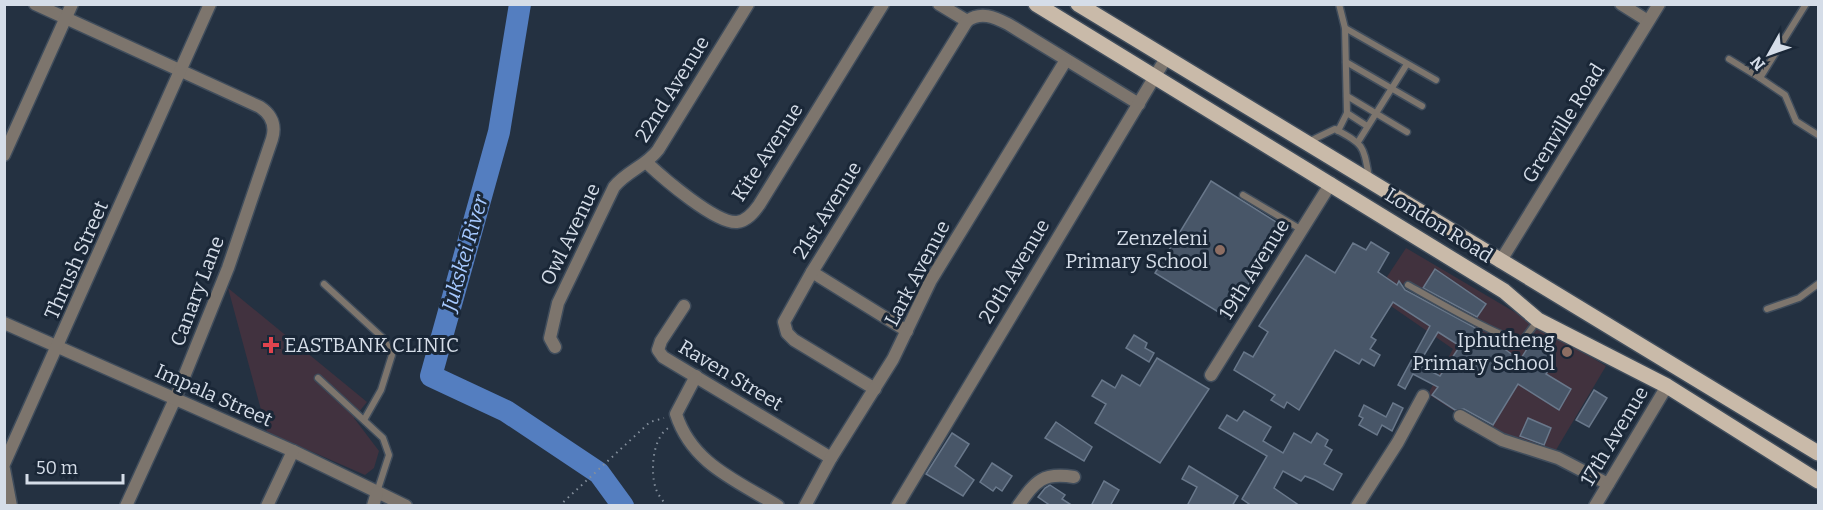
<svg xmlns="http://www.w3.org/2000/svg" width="1823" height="510" font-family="Bitter,serif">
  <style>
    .education { fill: #41323e; fill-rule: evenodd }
    .medical { fill: #41323f }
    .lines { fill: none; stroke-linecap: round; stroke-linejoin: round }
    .river { stroke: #547ec0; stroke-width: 22 }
    .building { fill: #485668; stroke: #69788b; stroke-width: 1.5; fill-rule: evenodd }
    .lane-casing { stroke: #404d5c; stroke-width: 9 }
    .street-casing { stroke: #404d5c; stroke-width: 15 }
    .primary-casing { stroke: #404d5c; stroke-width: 18 }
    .path { stroke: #848f9c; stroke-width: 2; stroke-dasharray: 1.5 4.5; stroke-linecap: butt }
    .lane { stroke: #7d756d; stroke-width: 6 }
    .street { stroke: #7d756d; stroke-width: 12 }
    .primary { stroke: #c9baa9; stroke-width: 15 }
    .education-dot { fill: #8d6e63; stroke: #1a2737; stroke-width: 2 }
    .health-dot { fill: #e0444e; stroke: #1a2737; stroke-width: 2 }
    .labels { text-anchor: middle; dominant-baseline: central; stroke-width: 6; stroke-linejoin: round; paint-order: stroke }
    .street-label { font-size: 20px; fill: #d5dde8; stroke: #1a2737 }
    .poi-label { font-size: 20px; fill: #d5dde8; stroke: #1a2737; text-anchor: end }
    .water-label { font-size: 21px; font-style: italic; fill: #a6c9ff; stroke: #1a2737 }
  </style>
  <rect width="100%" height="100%" fill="#243141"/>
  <!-- education -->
  <path class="education" d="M1406 248 1606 366 1553 455 1488 433 1428 394 1453 349 1375 295ZM1435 270 1471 293 1459 312 1423 288ZM1400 282 1465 324 1542 375 1481 379 1483 361 1383 296ZM1534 338 1548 358 1549 369 1524 353ZM1553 378 1571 389 1559 410 1541 399ZM1441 383 1497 418 1489 431 1433 395ZM1528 418 1551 428 1543 446 1520 436Z"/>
  <!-- medical -->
  <path class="medical" d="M228 288 367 402 354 418 379 451 374 468 365 475 267 432Z"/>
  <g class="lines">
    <!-- river -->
    <path class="river" d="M520 4 499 132 431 376 506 411 599 473 623 506"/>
  </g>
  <!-- building -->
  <g class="building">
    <path d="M1211 181 1284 227 1228 318 1155 273Z"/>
    <path d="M1371 242 1389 253 1378 272 1397 285 1399 281 1405 290 1472 326 1520 360 1534 338 1553 351 1548 358 1554 362 1546 374 1571 389 1559 410 1518 384 1493 425 1464 409 1455 410 1432 395 1438 387 1413 374 1405 389 1398 385 1430 326 1393 302 1371 337 1376 340 1370 349 1380 355 1374 366 1362 359 1359 364 1335 350 1299 410 1287 402 1284 408 1271 400 1275 395 1234 370 1244 352 1253 357 1268 332 1259 326 1306 255 1335 273 1353 243 1366 250ZM1438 332 1460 346 1440 376 1418 365Z"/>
    <path d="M1435 269 1486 304 1477 317 1423 288Z"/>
    <path d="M1134 335 1147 343 1145 348 1154 353 1149 362 1126 348Z"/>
    <path d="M1157 358 1209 389 1160 463 1095 423 1106 404 1092 396 1102 380 1115 388 1122 375 1140 386Z"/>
    <path d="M1594 390 1607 398 1589 427 1576 420Z"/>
    <path d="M1393 403 1403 408 1392 431 1382 425 1377 435 1359 425 1363 418 1359 416 1364 405 1386 417Z"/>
    <path d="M1244 411 1271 427 1263 441 1283 453 1294 433 1311 443 1317 433 1328 440 1325 446 1332 450 1324 464 1342 474 1333 490 1315 480 1305 476 1301 481 1283 471 1274 488 1300 506H1252L1242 499 1267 456 1219 428 1227 415 1237 421Z"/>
    <path d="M1528 418 1551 428 1544 445 1520 436Z"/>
    <path d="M1056 422 1092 447 1084 461 1045 438Z"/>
    <path d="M952 433 969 444 955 466 974 480 963 496 926 474Z"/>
    <path d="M992 463 1012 476 1002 491 996 487 993 491 980 482Z"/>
    <path d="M1189 466 1238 496 1232 506H1187L1197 487 1182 479Z"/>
    <path d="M1104 481 1119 490 1110 506H1091Z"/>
    <path d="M1050 485 1065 495 1062 499 1073 506H1051L1038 497 1045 488Z"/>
  </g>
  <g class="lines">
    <defs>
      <g id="lane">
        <path d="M1345 28 1436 80"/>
        <path d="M1729 59 1760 78 1806 4"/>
        <path d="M1346 62 1422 106"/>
        <path d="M1760 78 1785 95 1796 121 1818 135"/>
        <path d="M1347 96 1407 132"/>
        <path d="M1347 113 1367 126"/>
        <path d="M1338 131 1347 113 1345 28 1339 4"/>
        <path d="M1308 142 1335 129C1364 145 1363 144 1369 177"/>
        <path d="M1358 142 1407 64"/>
        <path d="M1243 195 1302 230"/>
        <path d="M324 284 384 339 392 355 381 390 364 420"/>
        <path d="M1408 285C1426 295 1509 344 1523 340L1538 320"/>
        <path d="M1767 309 1799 298 1818 284"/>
        <path d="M318 378 383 438 389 455 377 492"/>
      </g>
      <g id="street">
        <path d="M35 4 260 107C272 115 276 126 272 139L228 268 175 399 126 506"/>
        <path d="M939 4 967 21C981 11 994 17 1008 24L1139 104"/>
        <path d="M1621 4 1648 21"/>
        <path d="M4 155 72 4"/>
        <path d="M647 163C663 178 716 224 737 222 747 221 754 212 759 205L883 4"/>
        <path d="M1500 262 1659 4"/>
        <path d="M812 272 907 331"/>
        <path d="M684 306 661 341 658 350 663 357 831 458"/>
        <path d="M4 323 293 451 406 506"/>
        <path d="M555 347 550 338 558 303 614 187C627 171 646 166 658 150L748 4"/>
        <path d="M1211 375 1331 183"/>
        <path d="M696 376 676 414C692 464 736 480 778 506"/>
        <path d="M875 389 794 340 787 333 784 322 812 272 967 21"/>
        <path d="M1460 416 1502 440 1558 458 1608 484"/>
        <path d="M4 464 210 4"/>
        <path d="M4 469 11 506"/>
        <path d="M267 506 293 451"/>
        <path d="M373 506 377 492"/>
        <path d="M805 506 831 458 893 359 931 280 1066 60"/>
        <path d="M897 506 1166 58"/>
        <path d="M1018 506C1036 481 1042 472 1074 477"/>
        <path d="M1357 506 1398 442 1423 396"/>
        <path d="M1595 506 1667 386"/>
      </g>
      <g id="primary">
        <path d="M1036 4 1504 291 1538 320 1667 386 1818 481"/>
        <path d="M1078 4 1818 453"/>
      </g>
    </defs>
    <!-- lane casing -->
    <use href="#lane" class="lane-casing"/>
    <!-- street casing -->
    <use href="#street" class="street-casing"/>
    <!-- primary casing -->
    <use href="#primary" class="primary-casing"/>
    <!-- path -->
    <g class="path">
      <path d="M559 506 650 422 664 418"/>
      <path d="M667 506C663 501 658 495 656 489 650 473 652 436 670 427"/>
    </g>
    <!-- lane -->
    <use href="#lane" class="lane"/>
    <!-- street -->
    <use href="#street" class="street"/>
    <!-- primary -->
    <use href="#primary" class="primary"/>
  </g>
  <!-- markers -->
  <g class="education-dot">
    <circle cx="1220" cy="250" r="6"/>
    <circle cx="1567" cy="352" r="6"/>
  </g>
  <path class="health-dot" d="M268 336h6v6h6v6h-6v6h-6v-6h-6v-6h6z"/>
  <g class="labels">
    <!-- street labels -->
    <g class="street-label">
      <text transform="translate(672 89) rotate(-58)">22nd Avenue</text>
      <text transform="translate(1563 123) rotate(-58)">Grenville Road</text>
      <text transform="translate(767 152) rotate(-57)">Kite Avenue</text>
      <text transform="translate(827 210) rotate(-58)">21st Avenue</text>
      <text transform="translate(1439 225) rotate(32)">London Road</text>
      <text transform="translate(570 234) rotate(-64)">Owl Avenue</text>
      <text transform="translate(76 260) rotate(-66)">Thrush Street</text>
      <text transform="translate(1254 269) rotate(-58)">19th Avenue</text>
      <text transform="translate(1014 271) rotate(-59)">20th Avenue</text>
      <text transform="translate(917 273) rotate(-62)">Lark Avenue</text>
      <text transform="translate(197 291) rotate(-69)">Canary Lane</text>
      <text transform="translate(731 375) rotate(31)">Raven Street</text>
      <text transform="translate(214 395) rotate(24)">Impala Street</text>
      <text transform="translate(1614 436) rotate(-59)">17th Avenue</text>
    </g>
    <!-- poi labels -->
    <g class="poi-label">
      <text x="1208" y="238">Zenzeleni<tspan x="1208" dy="23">Primary School</tspan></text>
      <text x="1555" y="340">Iphutheng<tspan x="1555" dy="23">Primary School</tspan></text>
      <text x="284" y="345" text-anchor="start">EASTBANK CLINIC</text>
    </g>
    <!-- water labels -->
    <g class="water-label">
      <text transform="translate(465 253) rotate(-74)">Jukskei River</text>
    </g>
  </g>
  <!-- border -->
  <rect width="1823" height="510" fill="none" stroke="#d5dde8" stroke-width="12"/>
  <!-- north arrow -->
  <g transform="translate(1769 54) rotate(230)" stroke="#1a2737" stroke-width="4.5" paint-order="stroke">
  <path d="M0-4.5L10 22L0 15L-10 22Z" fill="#d5dde8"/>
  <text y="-9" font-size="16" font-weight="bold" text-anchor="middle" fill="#d5dde8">N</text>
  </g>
  <!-- scale -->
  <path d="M27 474v9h96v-9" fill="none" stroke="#d5dde8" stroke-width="3"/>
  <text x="36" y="474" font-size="18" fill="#d5dde8" stroke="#1a2737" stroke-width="4.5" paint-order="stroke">50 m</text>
</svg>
